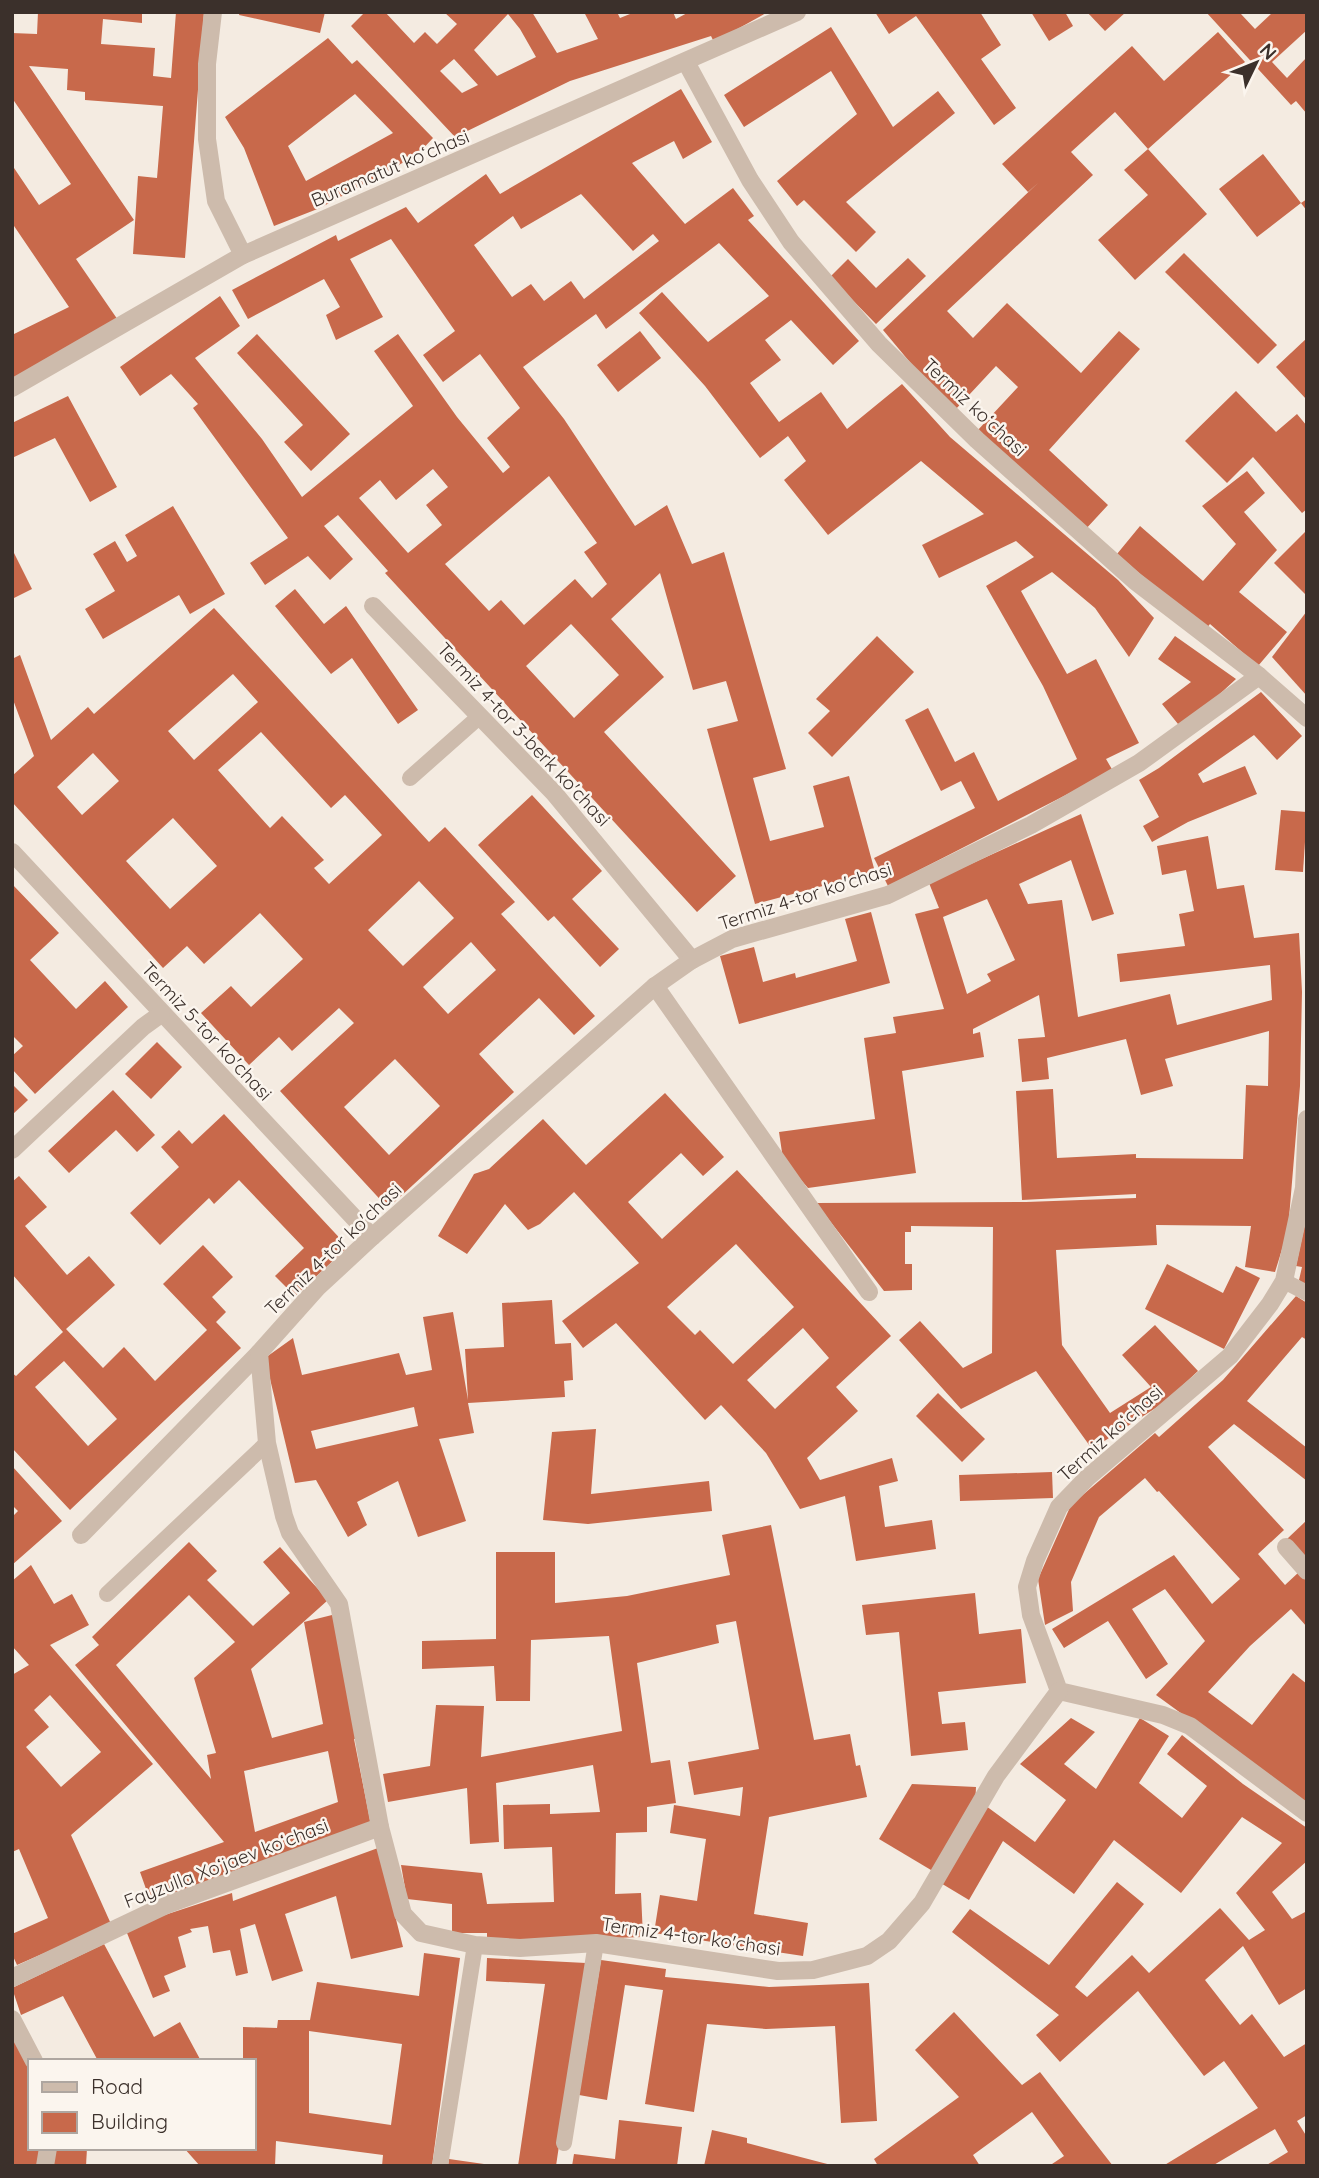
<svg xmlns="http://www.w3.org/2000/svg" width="1319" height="2178" font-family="Quicksand,sans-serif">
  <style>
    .building { fill: #c8694b; fill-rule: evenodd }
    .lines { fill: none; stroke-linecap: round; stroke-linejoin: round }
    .service { stroke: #cdbbac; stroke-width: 16 }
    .minor { stroke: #cdbbac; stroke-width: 18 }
    .labels { text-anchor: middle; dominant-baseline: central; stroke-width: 5; stroke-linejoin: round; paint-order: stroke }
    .street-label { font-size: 19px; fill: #3b302b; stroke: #fbf5ee }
  </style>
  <rect width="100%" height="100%" fill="#f4ebe1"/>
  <!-- building -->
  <g class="building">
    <path d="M38 12H142V23L103 19 101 44 155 48 153 76 171 78 176 12H204L185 258 133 254 138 176 157 178 163 106 85 100V92L67 90 68 69 29 66 134 220 76 259 120 323 12 379V335L69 307 12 223V165L39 205 71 184 12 98V33L37 34Z"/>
    <path d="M240 12H325L320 33 239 15Z"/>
    <path d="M365 12H385L414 43 425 32 437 44 457 24 444 12H532L557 53 598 39 584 12H617L620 18 635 12H673L676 19 689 12H768L714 42 711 36 570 81 455 137 351 26ZM508 14 520 29 536 57 497 76 474 50ZM454 59 478 85 462 93 440 71Z"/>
    <path d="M875 12H980L1001 45 981 59 1016 108 994 125 916 16 889 34Z"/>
    <path d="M1031 12H1065L1073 26 1049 41Z"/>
    <path d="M1087 12H1126L1105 31Z"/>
    <path d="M1206 12H1243L1241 14 1255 29 1273 12H1307V30L1272 62 1287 78 1307 57V114L1296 101 1291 105Z"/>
    <path d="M831 27 893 127 938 91 955 113 846 202 876 232 856 252 804 200 797 206 777 181 857 114 831 71 744 127 724 95Z"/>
    <path d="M1218 32 1245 62 1148 149 1115 112 1071 152 1093 175 947 311 973 338 1007 303 1081 373 1119 331 1140 349 1049 450 1108 505 1084 531 977 431 1018 387 996 366 955 410 929 385 883 330 1038 183 1028 192 1002 164 1132 46 1164 81Z"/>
    <path d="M328 38 352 64 357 60 433 138 417 155 320 208 274 226 244 148 225 117ZM355 94 393 133 306 181 288 146Z"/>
    <path d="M681 89 712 142 683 159 674 141 632 163 685 224 733 188 754 216 748 220 859 341 833 365 791 320 765 340 781 360 750 383 779 422 821 392 847 429 902 384 950 437 1118 580 1154 618 1129 657 1095 608 1052 572 1021 591 1067 674 1096 659 1139 743 1106 759 1113 771 888 886 874 858 975 808 961 781 941 791 905 720 928 708 955 762 974 752 998 801 1077 759 1043 686 986 586 1034 557 1016 541 939 578 922 545 984 514 921 461 828 535 784 480 806 461 788 436 760 458 705 386 639 313 662 292 708 342 769 296 719 243 606 329 596 314 523 367 564 419 635 526 667 505 692 564 724 552 786 769 753 778 770 841 824 827 813 786 849 776 875 872 755 904 707 729 738 721 726 681 693 690 660 573 611 619 664 677 604 732 736 876 697 912 385 573 388 571 338 515 324 526 353 559 330 580 308 556 265 585 250 563 288 538 193 408 198 404 171 374 140 396 120 367 220 296 240 326 195 358 262 439 302 497 413 406 374 351 398 334 457 417 503 473 510 467 487 438 520 408 480 354 443 382 423 355 455 331 391 239 350 259 383 317 336 340 326 315 340 307 324 279 248 319 232 290 336 235 338 241 406 207 418 223 486 174 500 194ZM581 194 633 251 653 234 659 241 584 299 571 281 544 301 531 284 512 297 474 245 513 216 521 229ZM433 469 448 487 426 505 442 525 408 553 359 498 380 480 396 500ZM549 476 597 543 584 552 607 584 592 598 575 579 524 625 501 600 489 611 445 564ZM571 624 619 675 574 718 526 666Z"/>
    <path d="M1148 149 1207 214 1135 280 1098 240 1148 195 1124 170Z"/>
    <path d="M1263 154 1301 203 1307 199V211L1301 203 1257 237 1219 189Z"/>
    <path d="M1184 253 1277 345 1258 364 1165 272Z"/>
    <path d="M908 258 926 276 876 324 830 277 848 259 876 288Z"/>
    <path d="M640 331 661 358 618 392 597 365Z"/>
    <path d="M257 334 350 434 311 471 284 442 303 425 237 353Z"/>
    <path d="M1307 338V400L1276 367Z"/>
    <path d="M1236 391 1276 432 1297 414 1307 426V509L1302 513 1253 457 1227 483 1185 441Z"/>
    <path d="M68 396 117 487 90 502 55 438 12 458V423Z"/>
    <path d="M1247 471 1265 493 1244 512 1277 550 1239 592 1287 632 1258 666 1210 624 1205 630 1117 554 1140 526 1203 581 1236 544 1202 506Z"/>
    <path d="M173 506 225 594 190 614 179 595 103 639 85 609 115 591 93 554 115 541 127 562 137 556 125 535Z"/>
    <path d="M1307 530V596L1274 563Z"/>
    <path d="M12 549 32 589 12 599Z"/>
    <path d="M295 589 324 624 346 606 418 710 398 724 352 658 331 674 275 606Z"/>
    <path d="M214 608 429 842 445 827 515 902 501 914 595 1016 574 1035 539 998 479 1054 514 1092 388 1208 280 1091 354 1023 339 1008 292 1051 279 1037 249 1065 201 1013 231 986 251 1007 303 959 260 913 204 964 187 946 163 968 12 802V776L34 756 12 697V659L20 655 51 740 88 707 94 714ZM233 674 258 702 194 760 168 731ZM261 732 331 808 345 795 382 835 329 884 314 868 324 860 282 816 270 828 218 770ZM93 753 119 781 82 815 57 787ZM173 818 217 866 170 909 126 861ZM419 881 454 918 403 966 368 930ZM471 942 496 970 448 1014 423 987ZM395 1059 440 1106 389 1155 344 1107Z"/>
    <path d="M1307 611V696L1272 657Z"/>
    <path d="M877 636 914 672 832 757 808 733 830 711 816 699Z"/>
    <path d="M1175 636 1236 679 1182 729 1162 704 1191 682 1158 659Z"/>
    <path d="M1261 692 1302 736 1277 760 1254 735 1198 774 1203 783 1245 766 1257 794 1188 822 1152 842 1143 826 1159 817 1139 780 1159 768Z"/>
    <path d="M532 795 602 871 572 899 619 949 600 967 554 916 548 921 478 845Z"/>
    <path d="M1281 810 1307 812 1303 872 1275 870Z"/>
    <path d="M1081 814 1114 914 1092 921 1071 860 1019 884 1028 904 1062 900 1078 1017 1170 994 1177 1025 1272 1000 1270 965 1120 982 1117 954 1185 946 1179 914 1194 911 1186 870 1162 875 1157 846 1208 836 1217 889 1244 885 1254 938 1299 933 1302 992 1300 1086 1288 1230 1275 1272 1245 1267 1251 1226 1156 1225 1157 1245 1056 1250 1062 1345 1110 1413 1151 1387 1122 1355 1155 1325 1198 1371 1165 1402 1092 1449 1036 1371 961 1409 899 1340 920 1321 963 1368 992 1353 993 1227 911 1226V1232H905V1264H912V1290L884 1291 816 1203 1026 1202 1136 1198V1194L1022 1200 1016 1091 1053 1089 1057 1158 1136 1154V1158L1243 1159 1246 1085 1268 1086 1269 1031 1165 1059 1173 1086 1141 1095 1126 1039 1047 1058 1049 1079 1022 1082 1018 1039 1045 1037 1039 995 973 1029V1034L980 1032 984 1057 902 1071 916 1173 808 1188 783 1159 779 1132 875 1119 864 1038 896 1033 893 1017 944 1009 915 914 939 908 929 883ZM987 899 1015 960 987 974 991 981 967 994 943 917Z"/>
    <path d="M12 884 59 933 30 960 76 1009 105 981 128 1007 35 1094 12 1069V1056L23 1046 12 1035Z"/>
    <path d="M871 912 890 983 739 1024 720 956 754 947 763 982 795 973 796 978 857 961 845 919Z"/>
    <path d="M157 1042 182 1067 151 1099 125 1074Z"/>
    <path d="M12 1084 28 1100 12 1115Z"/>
    <path d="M113 1090 155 1135 137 1152 116 1130 69 1173 48 1151Z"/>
    <path d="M665 1093 724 1157 703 1176 681 1153 628 1202 662 1239 737 1170 891 1336 836 1387 858 1411 807 1458 820 1480 892 1458 898 1481 879 1486 885 1527 932 1520 936 1549 856 1561 845 1496 800 1509 766 1453 721 1405 705 1420 616 1323 583 1348 562 1321 639 1263 574 1192 540 1224 528 1230 505 1204 467 1254 438 1236 474 1174 489 1169 543 1119 586 1165ZM736 1244 794 1307 733 1364 700 1330 695 1335 667 1307ZM803 1328 829 1358 775 1409 747 1380Z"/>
    <path d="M224 1114 348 1247 295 1296 275 1276 304 1248 239 1180 214 1204 209 1198 160 1245 130 1213 179 1167 161 1147 179 1130 192 1144Z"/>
    <path d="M19 1176 47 1207 25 1226 67 1275 89 1256 115 1285 66 1329 103 1368 124 1347 155 1381 207 1330 163 1284 203 1245 233 1277 212 1297 226 1312 216 1322 241 1348 70 1510 12 1448V1373L16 1376 63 1332 12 1274V1182ZM64 1361 117 1419 88 1446 35 1387Z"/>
    <path d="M1306 1219H1307V1287L1299 1280 1302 1267 1296 1266Z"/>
    <path d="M1167 1264 1223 1293 1236 1266 1260 1278 1224 1349 1145 1309Z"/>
    <path d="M1296 1296 1307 1303V1340L1302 1337 1247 1401 1307 1448V1481L1234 1424 1208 1447 1284 1530 1258 1554 1285 1585 1299 1572 1307 1581V1627L1291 1609 1250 1646 1208 1692 1252 1725 1293 1673 1307 1684V1805L1156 1695 1205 1641 1165 1589 1132 1609 1168 1664 1146 1679 1108 1621 1064 1648 1052 1629 1174 1555 1212 1604 1240 1579 1159 1491 1157 1492 1145 1478 1099 1517 1071 1582 1073 1611 1045 1625 1038 1579 1071 1505 1155 1433 1159 1437 1223 1380Z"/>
    <path d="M552 1300 555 1344 571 1343 573 1380 564 1381 565 1397 468 1403 474 1433 439 1439 466 1521 418 1537 398 1481 357 1502 367 1525 348 1537 316 1480 295 1483 265 1358 293 1338 302 1375 399 1353 406 1375 432 1370 423 1317 453 1312 468 1400 465 1349 504 1347 502 1303ZM414 1407 418 1426 316 1449 311 1431Z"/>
    <path d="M938 1393 985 1439 962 1462 916 1416Z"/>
    <path d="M596 1429 591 1494 709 1481 712 1511 588 1524 543 1520 552 1432Z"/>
    <path d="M12 1466 62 1521 12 1565V1517L18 1511 12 1505Z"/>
    <path d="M1052 1472 1053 1498 960 1501 959 1475Z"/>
    <path d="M1307 1520V1561L1287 1539Z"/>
    <path d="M771 1525 814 1740 850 1734 856 1766 860 1765 867 1797 769 1817 754 1914 808 1923 803 1956 654 1933 660 1895 697 1901 706 1839 670 1833 674 1805 740 1816 743 1787 694 1795 688 1762 759 1749 736 1621 716 1625 719 1643 637 1663 651 1763 670 1760 676 1803 647 1807V1832L616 1833 615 1894 641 1893 643 1937 487 1942V1933H452V1904L407 1899 401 1865 482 1873 487 1904 554 1902 552 1847 504 1849 503 1805 550 1804V1814L600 1812 593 1765 496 1783 499 1842 470 1844 467 1788 388 1802 383 1774 430 1766 436 1705 484 1706 481 1757 622 1731 609 1636 531 1640 530 1701H496L494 1666 422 1669V1641L496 1639V1552H555V1603L627 1596 730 1575 722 1535Z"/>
    <path d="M189 1542 217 1571 207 1580 253 1626 290 1593 263 1562 280 1547 328 1600 251 1669 272 1738 323 1724 304 1622 336 1614 361 1738 354 1739 371 1825 151 1903 140 1872 224 1842 75 1665 99 1645 92 1637ZM189 1595 235 1642 194 1678 216 1753 207 1755 211 1779 116 1665ZM328 1751 338 1802 255 1832 244 1771Z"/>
    <path d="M31 1565 54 1604 72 1594 89 1625 50 1645 153 1764 71 1835 111 1924 17 1965 12 1954V1934L48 1918 19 1849 12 1852V1675L29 1665 12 1646V1581ZM50 1695 101 1752 61 1787 26 1747 49 1727 34 1710Z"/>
    <path d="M975 1593 979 1634 1021 1629 1026 1683 938 1692 942 1724 965 1722 968 1750 911 1756 899 1632 866 1635 862 1605Z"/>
    <path d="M1071 1718 1095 1732 1064 1764 1096 1789 1140 1718 1169 1736 1139 1783 1182 1818 1207 1786 1167 1754 1182 1735 1243 1784 1307 1828V1861L1272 1892 1292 1919 1307 1911V1988L1279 2005 1243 1946 1205 1980 1240 2025 1252 2014 1284 2057 1307 2043V2115L1297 2121 1307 2137 1305 2166H1265L1288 2152 1275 2129 1212 2166H1163L1258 2108 1224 2061 1204 2076 1138 1991 1060 2062 1036 2035 1059 2015 952 1932 970 1909 1049 1965 1117 1882 1144 1904 1075 1987 1087 1997 1132 1955 1149 1973 1220 1908 1249 1940 1265 1930 1236 1893 1282 1843 1242 1817 1181 1893 1114 1840 1074 1894 1003 1841 969 1900 939 1882 986 1806 1035 1842 1066 1800 1020 1764Z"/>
    <path d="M912 1784 976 1787 975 1807 936 1873 879 1839Z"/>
    <path d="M378 1848 403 1947 351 1959 336 1896 285 1914 303 1971 272 1981 255 1924 240 1929 248 1973 236 1976 230 1950 213 1953 208 1926 190 1929 192 1932 178 1937 186 1967 164 1976 170 1991 153 1998 125 1928 232 1893 233 1901Z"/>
    <path d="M104 1944 154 2037 180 2022 201 2061H95L97 2059 63 1996 21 2015 12 1988Z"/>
    <path d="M424 1953 460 1958 432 2166H382L383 2155 276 2141 275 2166H200L184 2148H254V2061H243V2027L277 2028 278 2020H310L317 1982 419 1996ZM309 2031 402 2044 391 2125 309 2113Z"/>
    <path d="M487 1958 586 1963 556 2166H518L545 1984 486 1981Z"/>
    <path d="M601 1960 666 1969 665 1977 769 1987 869 1983 877 2121 841 2123 835 2026 766 2029 707 2024 694 2112 645 2104 663 1990 625 1985 607 2100 579 2095Z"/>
    <path d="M954 2012 1022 2085 1040 2072 1113 2166H1049L1064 2156 1032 2112 973 2155 980 2166H878L874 2159 959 2097 915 2050Z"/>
    <path d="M12 2037 30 2069V2148H40L41 2166H12Z"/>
    <path d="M619 2120 682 2127 677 2166H572L574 2154 615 2159Z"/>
    <path d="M712 2130 747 2138V2143L835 2166H704Z"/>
    <path d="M54 2148H87L86 2166H51Z"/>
    <path d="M449 2159 484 2164V2166H448Z"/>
  </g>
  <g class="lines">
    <!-- service -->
    <g class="service">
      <path d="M410 778 480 716"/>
      <path d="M1284 1281 1307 1293"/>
      <path d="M107 1594 267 1443"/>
      <path d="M564 2143 596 1943"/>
      <path d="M440 2166 475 1945"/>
    </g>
    <!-- minor -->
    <g class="minor">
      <path d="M213 12 207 64V139L216 201 243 255"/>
      <path d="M686 62 750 180 791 242 879 344 977 440 1135 581 1259 676 1307 718"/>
      <path d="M12 388 243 255 797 12"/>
      <path d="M373 606 554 793 692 960"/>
      <path d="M12 852 372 1237"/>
      <path d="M655 986 869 1292"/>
      <path d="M1307 1119 1304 1188 1284 1281 1270 1304 1230 1356 1087 1478 1059 1507 1035 1561 1027 1587 1031 1615 1059 1691 1163 1715 1190 1726 1307 1813"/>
      <path d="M12 1150 143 1027 161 1014"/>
      <path d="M81 1535 259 1353"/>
      <path d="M1286 1547 1307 1571"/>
      <path d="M1059 1691 996 1776 922 1903 889 1941 867 1956 813 1970 778 1971 596 1943 520 1948 475 1945 421 1933 403 1914 380 1827 339 1604 290 1533 284 1516 267 1443 259 1353 317 1288 372 1237 655 986 692 960 732 939 888 895 1031 825 1139 763 1259 676"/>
      <path d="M12 1978 166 1905 380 1827"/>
      <path d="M12 2019 34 2061"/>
      <path d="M45 2166 48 2148"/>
    </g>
  </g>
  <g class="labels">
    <!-- street labels -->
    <g class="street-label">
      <text transform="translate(390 168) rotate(-23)">Buramatut koʻchasi</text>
      <text transform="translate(975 407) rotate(43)">Termiz koʻchasi</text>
      <text transform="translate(524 734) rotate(47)">Termiz 4-tor 3-berk koʼchasi</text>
      <text transform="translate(805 896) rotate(-18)">Termiz 4-tor koʼchasi</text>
      <text transform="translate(207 1031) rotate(47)">Termiz 5-tor koʼchasi</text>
      <text transform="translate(333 1249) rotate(-44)">Termiz 4-tor koʼchasi</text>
      <text transform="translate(1110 1433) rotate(-42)">Termiz koʻchasi</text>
      <text transform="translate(226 1863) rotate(-21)">Fayzulla Xoʻjaev koʻchasi</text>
      <text transform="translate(691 1936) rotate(8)">Termiz 4-tor koʼchasi</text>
    </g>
  </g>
  <!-- border -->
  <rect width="1319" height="2178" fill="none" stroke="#3b302b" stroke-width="28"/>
  <!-- legend -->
  <rect x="28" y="2059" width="228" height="91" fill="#fbf5ee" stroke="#aea6a0" stroke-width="2"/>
  <rect x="42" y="2082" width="35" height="10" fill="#cdbbac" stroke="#aea6a0" stroke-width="2"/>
  <text x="91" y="2094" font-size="21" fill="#3b302b">Road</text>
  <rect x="42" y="2112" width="35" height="21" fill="#c8694b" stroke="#aea6a0" stroke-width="2"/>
  <text x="91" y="2129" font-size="21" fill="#3b302b">Building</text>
  <!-- north arrow -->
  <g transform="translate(1256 63) rotate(47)" stroke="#fbf5ee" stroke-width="5" paint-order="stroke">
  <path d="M0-5L12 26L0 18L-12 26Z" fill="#3b302b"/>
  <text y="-10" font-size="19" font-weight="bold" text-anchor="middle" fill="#3b302b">N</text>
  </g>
</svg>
